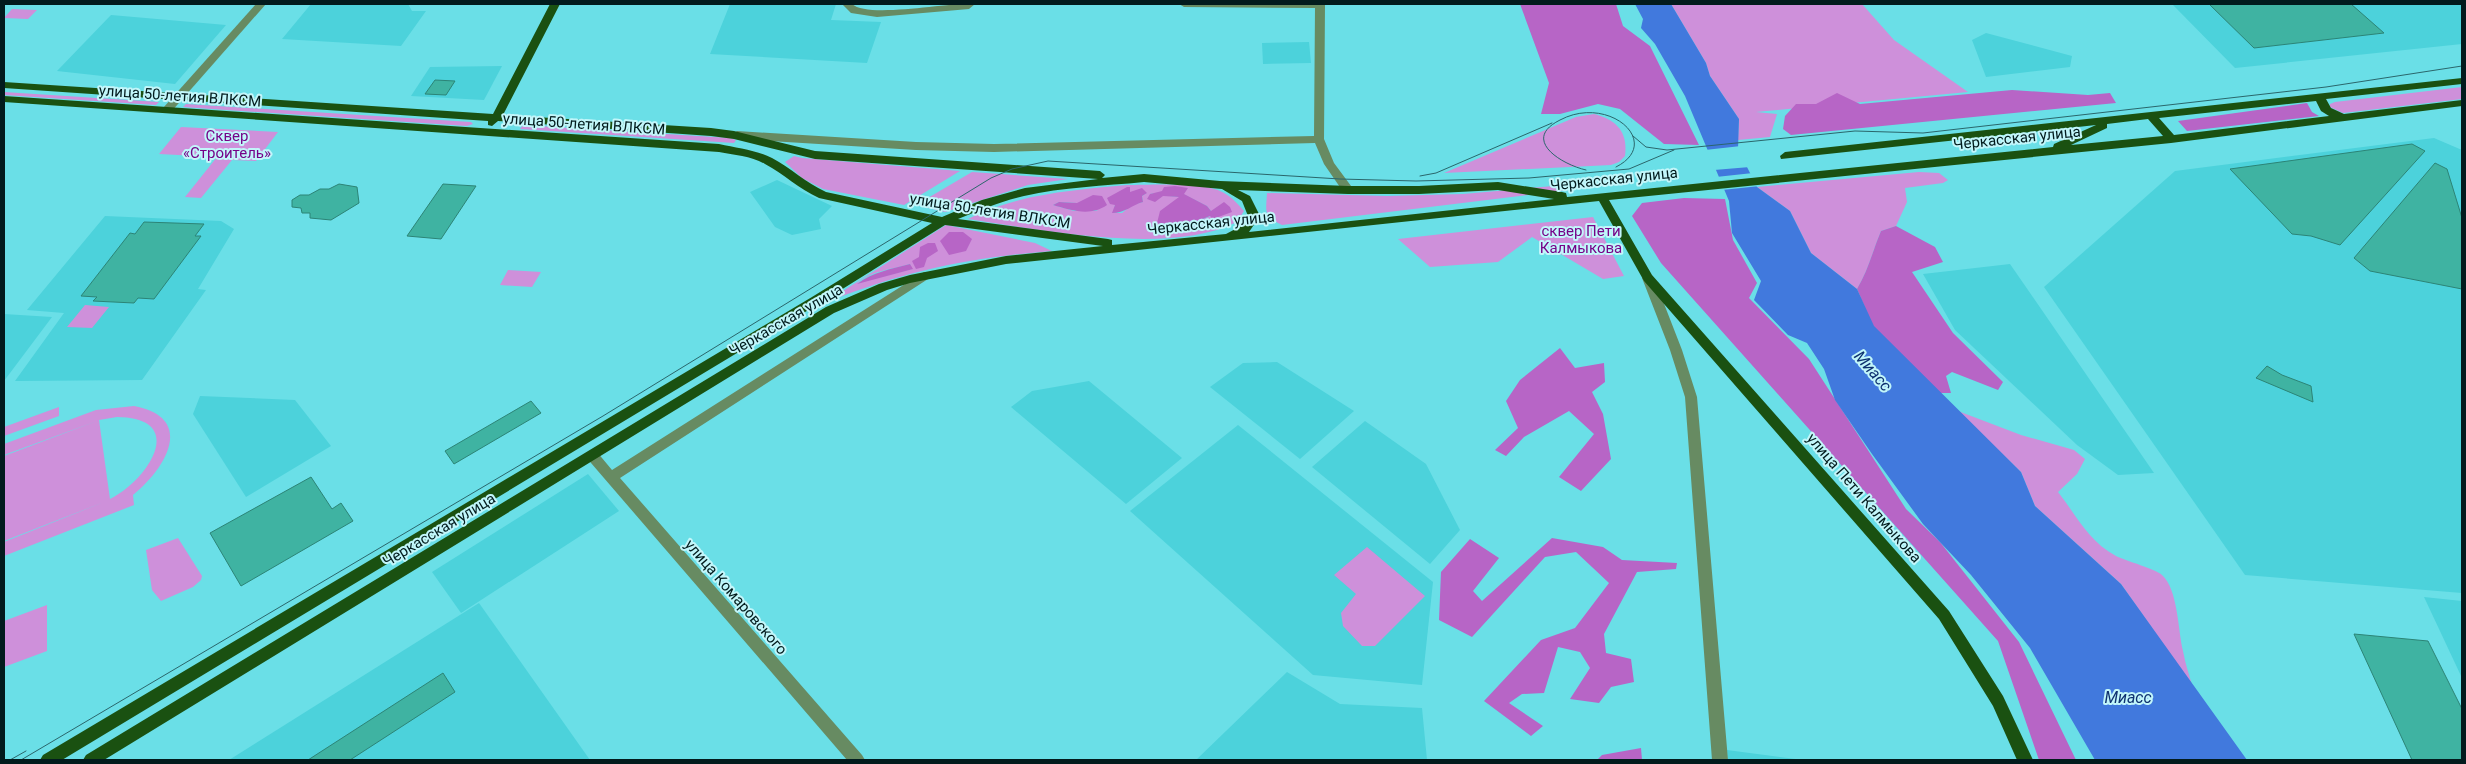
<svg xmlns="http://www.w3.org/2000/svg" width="2466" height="764" font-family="Roboto,sans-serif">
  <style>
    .built { fill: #4cd2db }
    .green { fill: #ce90da; fill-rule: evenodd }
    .forest { fill: #b765c6 }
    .water { fill: #4179dd }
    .pier { fill: #6adfe7 }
    .building { fill: #3fb3a2; stroke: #2c8476 }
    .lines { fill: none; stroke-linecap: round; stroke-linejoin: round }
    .minor { fill: #678b62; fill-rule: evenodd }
    .major { fill: #1a5111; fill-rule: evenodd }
    .tram { stroke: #2a666b; stroke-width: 1 }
    .labels { text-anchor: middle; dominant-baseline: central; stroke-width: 4; stroke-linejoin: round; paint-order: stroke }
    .street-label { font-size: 15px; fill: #021b1d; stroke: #c2f6fa }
    .park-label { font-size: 15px; fill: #760388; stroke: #c2f6fa }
    .water-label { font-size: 16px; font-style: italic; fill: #0e3170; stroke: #c2f6fa }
  </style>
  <rect width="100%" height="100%" fill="#6adfe7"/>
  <!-- built -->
  <g class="built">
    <path d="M311 4H408L412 11H426L401 46 282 39Z"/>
    <path d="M730 4H836L831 20 881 22 867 63 710 54Z"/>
    <path d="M2172 4H2462V44L2235 68Z"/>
    <path d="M111 15 226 25 175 84 57 71Z"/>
    <path d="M1986 33 2072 56 2070 67 1986 77 1972 40Z"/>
    <path d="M1309 42 1311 63 1263 64 1262 43Z"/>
    <path d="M502 66 484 100 411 96 430 67Z"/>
    <path d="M2434 138 2462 150V593L2245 575 2044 287 2175 171Z"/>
    <path d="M777 180 832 206 819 219 821 229 792 235 775 227 750 192Z"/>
    <path d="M105 216 221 221 234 229 198 289 206 290 142 380 15 381 64 313 27 310Z"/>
    <path d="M2010 264 2028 290 2154 473 2118 475 2077 445 1955 330 1923 274Z"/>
    <path d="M4 314 52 317 4 381Z"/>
    <path d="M1277 362 1354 411 1300 459 1210 387 1243 363Z"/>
    <path d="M1089 381 1182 458 1126 504 1011 407 1032 391Z"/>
    <path d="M200 396 295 400 331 446 246 497 193 414Z"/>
    <path d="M1365 421 1426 464 1460 530 1430 564 1312 467Z"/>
    <path d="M1238 425 1433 582 1422 685 1313 675 1130 511Z"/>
    <path d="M588 474 619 511 461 613 432 572Z"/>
    <path d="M2424 597 2462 601V678Z"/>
    <path d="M479 603 590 760H229Z"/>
    <path d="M1287 672 1340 704 1422 708 1427 760H1196Z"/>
    <path d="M1727 750 1803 760H1728Z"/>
  </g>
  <!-- green -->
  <g class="green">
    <path d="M1671 4H1862L1894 40 1968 92 1756 112 1777 114 1770 137 1738 140 1739 119 1710 76 1706 63Z"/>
    <path d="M12 9 37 10 28 19 4 18Z"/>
    <path d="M2462 87V99L2343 113 2330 107V104L2335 102Z"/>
    <path d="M4 92 159 102 156 105 4 95Z"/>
    <path d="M186 104 471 122 473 124 467 126 183 107Z"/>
    <path d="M1594 114C1617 120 1628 132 1625 156L1619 162 1611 165 1444 173 1576 117Z"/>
    <path d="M523 125 730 138 736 140 734 143 520 129Z"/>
    <path d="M181 127 278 132 256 161 232 160 201 198 185 197 217 157 159 154Z"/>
    <path d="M794 156 802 158 960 171 904 205 823 189 802 178 785 162Z"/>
    <path d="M972 172 1068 179 1028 185 945 212 916 205Z"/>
    <path d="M1919 172 1939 173 1948 180 1943 183 1905 188 1907 202 1896 226 1881 231C1873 250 1868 271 1857 289L1811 253 1790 211 1757 187Z"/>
    <path d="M1127 185C1149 185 1201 182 1220 191 1230 195 1237 203 1244 211L1237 222C1169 256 1042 230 968 219 1016 194 1074 190 1127 185ZM1187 188 1183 194 1207 206 1211 211V216L1175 230 1179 197 1150 194ZM1147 193 1142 196 1143 202 1132 205 1122 213H1113L1115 205ZM1059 202 1077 203 1098 211H1074L1053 205Z"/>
    <path d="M1565 185 1568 190 1282 225C1263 216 1266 212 1267 193L1387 196 1463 194Z"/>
    <path d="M1593 217 1624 276 1603 279 1532 237 1498 262 1430 267 1398 239Z"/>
    <path d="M946 225 1035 243 1052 251C969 258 908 270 830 301L829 300ZM910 264 912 269 857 283C871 271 892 269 910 264Z"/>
    <path d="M508 270 541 272 532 287 500 285Z"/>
    <path d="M85 305 109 307 92 328 67 327Z"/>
    <path d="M134 406C197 418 165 469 133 495L134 505 4 556V542L104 502 4 541V456L97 421 4 455V444L96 410ZM117 417C189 418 148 480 110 499L99 420Z"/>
    <path d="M59 407V416L4 436V427Z"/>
    <path d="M1958 411 2021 435 2074 450 2085 459 2077 474 2058 492C2077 516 2088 541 2116 556 2126 561 2156 569 2162 575 2178 589 2178 631 2183 651 2185 663 2189 674 2192 685L2121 584 2035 506 2021 472Z"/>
    <path d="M178 538 202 576 201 580 193 587 161 601 152 590 146 550Z"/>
    <path d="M1367 547 1425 596 1375 646H1362L1343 626 1341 613 1356 594 1334 575Z"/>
    <path d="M47 605V651L4 667V621Z"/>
  </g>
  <!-- forest -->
  <g class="forest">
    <path d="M1520 4H1616L1623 26 1650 46 1699 145 1664 144 1620 109 1598 104 1560 114H1541L1549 83Z"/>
    <path d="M2012 90 2088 95 2110 93 2116 103 1791 135 1783 129 1785 116 1796 104H1816L1837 93 1860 104Z"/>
    <path d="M2307 103 2312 112 2319 116 2187 131 2178 121Z"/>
    <path d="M1175 186 1188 188 1184 194 1207 206 1211 211 1224 202 1230 207 1232 212 1213 219 1210 216 1175 230 1157 223 1160 211 1179 197 1163 196 1155 202 1147 199 1150 194 1162 191 1164 187Z"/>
    <path d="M1127 187H1130V192L1142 188 1147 193 1142 196 1143 202C1132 205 1125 213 1112 213L1115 205 1110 204 1107 198Z"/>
    <path d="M1093 195 1102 196 1107 205C1090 217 1071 210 1053 205L1059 202 1077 203Z"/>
    <path d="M1684 198 1725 199 1733 240 1757 283 1749 298 1809 359 1906 509 1940 542 2019 642 2076 760H2039L1998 641 1661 263 1632 216 1642 203Z"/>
    <path d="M1896 226 1935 247 1943 262 1912 272 1953 333 2003 382 1998 390 1952 372 1946 376 1951 393H1940L1873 326 1857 289C1868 271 1873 250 1881 231Z"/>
    <path d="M949 232H963L972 239 966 251 949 255 940 241Z"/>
    <path d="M928 243H935L938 251 927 258 924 267 916 269 912 261 919 257 920 247Z"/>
    <path d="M910 264 913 269 857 284C872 272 892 269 910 264Z"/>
    <path d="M1560 348 1575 368 1604 363 1605 382 1592 392 1603 414 1611 459 1581 491 1559 477 1594 434 1569 411 1524 437 1506 456 1495 450 1518 428 1506 401 1520 380Z"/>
    <path d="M1552 538 1603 547 1622 560 1677 563 1676 569 1637 572 1604 634 1606 653 1631 659 1634 682 1611 687 1599 703 1570 699 1590 668 1580 652 1558 647 1544 693 1522 694 1509 703 1543 726 1531 736 1484 701 1541 640 1575 628 1609 583 1576 552 1545 557 1472 637 1439 620 1441 572 1470 539 1499 558 1473 591 1482 601Z"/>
    <path d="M1641 748 1642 760H1597L1602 755Z"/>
  </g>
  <!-- water -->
  <path class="water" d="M1635 4H1671L1706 63 1710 76 1739 119 1738 149 1757 187 1790 211 1811 253 1857 289 1874 326 2021 472 2035 506 2121 584 2247 760H2095L2030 648 1971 575 1923 524 1872 454 1835 400 1824 369 1807 343 1788 335 1754 300 1761 281 1732 233 1729 201 1685 96 1655 44 1641 28 1643 19Z"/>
  <!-- pier -->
  <g class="pier">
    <path d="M1741 146 1750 167 1714 170 1705 150Z"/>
    <path d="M1753 173 1760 186 1722 190 1716 177Z"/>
  </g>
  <!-- building -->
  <g class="building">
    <path d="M2209 4H2351L2384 33 2254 48Z"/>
    <path d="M435 80 455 81 446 95 425 94Z"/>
    <path d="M2412 144 2425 151 2340 245 2311 236 2292 234 2230 169Z"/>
    <path d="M2435 163 2447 169 2462 218V289L2370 271 2354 258Z"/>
    <path d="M339 184 357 187 359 203 331 220 310 218V213H302L301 208 292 207V200L300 195H309L320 189H329Z"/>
    <path d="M443 184 476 186 441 239 407 236Z"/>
    <path d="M144 222 204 224 195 236H201L154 299 138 298 134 303 93 301 97 297 81 296 130 233 135 234Z"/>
    <path d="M2267 366 2282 375 2311 386 2313 402 2256 378Z"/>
    <path d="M531 401 541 413 454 464 445 451Z"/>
    <path d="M311 477 332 509 341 503 353 521 241 586 210 533Z"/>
    <path d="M2354 634 2428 641 2462 709V760H2412Z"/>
    <path d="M443 673 455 692 350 760H308Z"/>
  </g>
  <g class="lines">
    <!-- minor -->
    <g class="minor">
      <path d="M256 4H266L171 112H163V108Z"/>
      <path d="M842 4H852C868 19 949 2 975 4L969 9 877 17 851 13Z"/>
      <path d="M1179 4H1325L1324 139 1334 163 1354 190 1352 193H1344L1324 164 1315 143 994 152 916 150 737 139 732 135 737 131 916 142 994 144 1314 136 1315 8 1184 7Z"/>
      <path d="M924 272 928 273 930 276 928 279 620 478 862 755 865 760H847L585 456 587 452H597L612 470Z"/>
      <path d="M1648 274 1654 278 1682 350 1697 397 1728 760H1712L1685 397 1670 350 1642 278Z"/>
    </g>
    <!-- major -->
    <path class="major" d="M550 4H560L503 115 711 128 734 131 815 151 1100 171 1105 175 1102 178 1144 174 1220 181 1348 186H1419L1498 182 1562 192 1566 193 1567 197 2053 147 2054 144 2096 125 1781 159 1780 156 1785 152 2462 78V84L2326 99 2331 108 2344 114 2462 100V106L2171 143 1609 200 1652 275 1949 611 2003 696 2033 760H2017L1993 706 1939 619 1644 281 1599 201 1006 264 910 283 887 290 834 313 104 760H83L86 755 826 307 879 284 910 275 1006 256 1103 246 945 225 820 303 62 760H40L43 755 812 297 932 223 819 198C799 189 784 174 765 164 752 156 734 155 719 152L4 102V96L719 144C737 148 756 150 772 158 791 168 806 183 826 192L942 217 982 200 1025 188 1098 179 815 159 734 139 711 136 498 121 492 126 488 125V121L4 88V82L493 114ZM2316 101 2321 111 2329 116 2174 135 2159 118ZM2148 119 2163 136 2071 145 2107 128V124ZM1144 182 1222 189 1242 201 1248 216 1241 226 1226 234 1112 245V240L1108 239 958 219C980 210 1001 201 1024 196 1063 187 1104 186 1144 182ZM1238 190 1348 194H1419L1498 190 1554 199 1249 232 1260 216 1250 196Z"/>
    <!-- tram -->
    <g class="tram">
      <path d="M1633 136 1646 147 1667 150 1855 131 1923 133 2326 87 2462 66"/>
      <path d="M1586 170C1563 165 1520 140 1560 120 1609 94 1664 143 1616 167"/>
      <path d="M1420 176 1436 173 1552 123"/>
      <path d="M10 760 26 751"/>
      <path d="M21 760 603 416 991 178 1012 169 1048 161 1340 179 1416 181 1529 178 1629 169 1674 150"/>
    </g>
  </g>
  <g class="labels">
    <!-- street labels -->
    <g class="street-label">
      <text transform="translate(180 96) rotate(4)">улица 50-летия ВЛКСМ</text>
      <text transform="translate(584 124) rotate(4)">улица 50-летия ВЛКСМ</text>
      <text transform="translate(2017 138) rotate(-6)">Черкасская улица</text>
      <text transform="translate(1614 179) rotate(-6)">Черкасская улица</text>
      <text transform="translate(990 211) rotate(9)">улица 50-летия ВЛКСМ</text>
      <text transform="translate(1211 223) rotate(-6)">Черкасская улица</text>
      <text transform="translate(786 320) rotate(-30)">Черкасская улица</text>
      <text transform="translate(1864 498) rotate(49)">улица Пети Калмыкова</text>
      <text transform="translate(439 530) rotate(-31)">Черкасская улица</text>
      <text transform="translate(736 597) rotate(49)">улица Комаровского</text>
    </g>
    <!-- park labels -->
    <g class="park-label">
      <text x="227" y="136">Сквер<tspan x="227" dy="17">«Cтроитель»</tspan></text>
      <text x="1581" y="231">сквер Пети<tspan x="1581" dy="17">Калмыкова</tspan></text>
    </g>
    <!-- water labels -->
    <g class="water-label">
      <text transform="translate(1873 371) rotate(49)">Миасс</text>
      <text x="2128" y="697">Миасс</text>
    </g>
  </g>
  <!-- border -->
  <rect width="2466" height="764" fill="none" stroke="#021b1d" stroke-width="10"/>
</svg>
